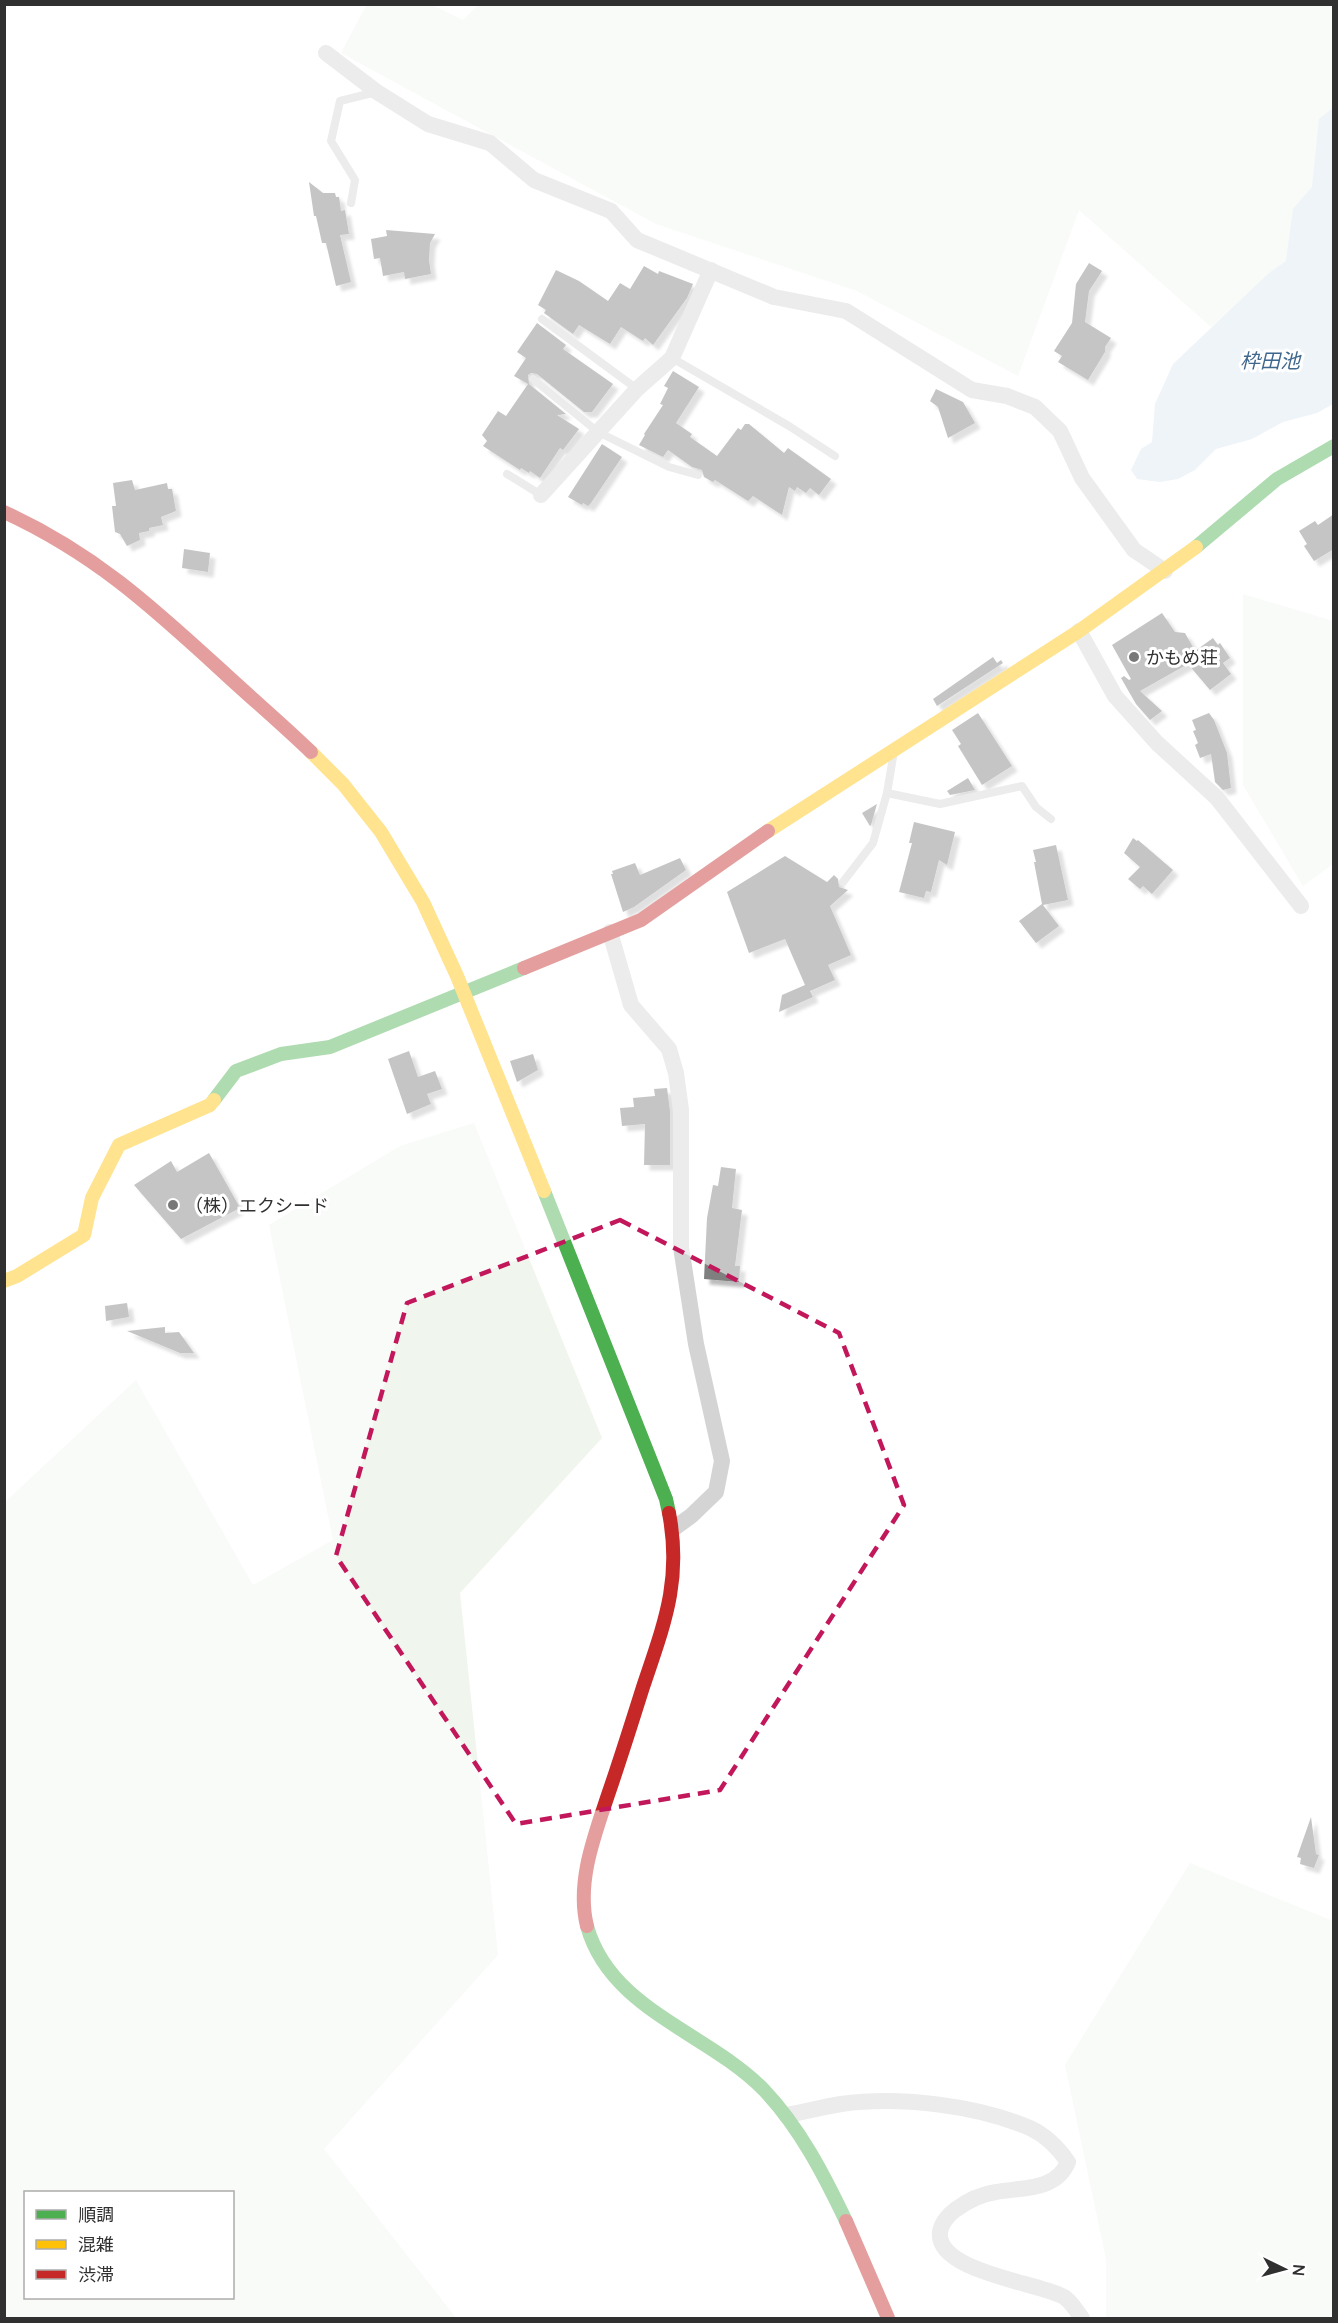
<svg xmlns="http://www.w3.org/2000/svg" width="1338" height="2323" font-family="Manrope,'Noto Sans JP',sans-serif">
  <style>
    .green { fill: #f0f5ed; fill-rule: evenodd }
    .water { fill: #dbe6f1 }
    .building { fill: #7f7f7f; filter: url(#shadow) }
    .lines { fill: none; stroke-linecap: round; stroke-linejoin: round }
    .lane { stroke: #d4d4d4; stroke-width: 8 }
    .street { stroke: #d4d4d4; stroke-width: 16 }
    .fast { stroke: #4caf50; stroke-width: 14 }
    .slow { stroke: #ffc107; stroke-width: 14 }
    .jam { stroke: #c62828; stroke-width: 14 }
    .marked { fill: none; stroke: #c2185b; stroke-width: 4.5; stroke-dasharray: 12 8; stroke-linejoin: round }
    .poi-dot { fill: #787878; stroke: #fff; stroke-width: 2 }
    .labels { text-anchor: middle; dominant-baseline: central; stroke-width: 6; stroke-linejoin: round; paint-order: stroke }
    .poi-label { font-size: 18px; fill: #303030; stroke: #fff; text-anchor: start }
    .water-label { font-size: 20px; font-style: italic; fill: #40688f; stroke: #fff }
  </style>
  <defs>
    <filter id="shadow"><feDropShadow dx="5.5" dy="5.5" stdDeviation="1.5" flood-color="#0004"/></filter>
  </defs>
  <rect width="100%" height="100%" fill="#fff"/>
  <!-- green -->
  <g class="green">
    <path d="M367 4 432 5 463 20 479 4 1333 5V139L1286 262 1211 327 1079 210 1018 376 857 291 656 224 341 53Z"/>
    <path d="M1243 594 1333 621V864L1303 886 1243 785Z"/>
    <path d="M474 1123 602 1438 460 1593 498 1955 324 2149 456 2318H5V1502L136 1380 253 1585 333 1540 269 1225 400 1146ZM26 2192H232V2298H26Z"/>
    <path d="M1190 1863 1333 1921V2318H1106V2259L1065 2065Z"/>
  </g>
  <!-- water -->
  <path class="water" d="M1333 108V404L1317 413 1283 422 1252 439 1216 449 1195 470 1178 479 1160 482 1137 479 1131 470 1141 449 1152 442 1155 404 1173 364 1268 274 1286 261 1293 209 1312 187 1319 119Z"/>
  <!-- building -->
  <g class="building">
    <path d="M309 182 323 193H335L336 197H339L341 211 345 210 349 234 340 235 351 282 336 286 326 243H322L316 216H314Z"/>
    <path d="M386 230 435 234 430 243 429 260 431 274 405 279 404 272 383 276 380 258 374 259 371 239 387 236Z"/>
    <path d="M1089 263 1102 271 1089 291 1085 322 1111 338 1105 347V352L1088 380 1058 362 1062 356 1054 351 1072 323 1076 284Z"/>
    <path d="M644 266 658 274 659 271 693 284 687 298 653 345 645 338 643 341 621 327 610 344 579 325 573 334 544 313 546 310 538 305 556 270 579 281 608 301 620 283 630 289Z"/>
    <path d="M537 323 566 345 563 349 613 384 592 412H584L537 374 531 373 528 375 529 384 566 414 557 415 579 429 563 450 560 448 540 478 530 471 529 473 521 468 520 470 483 446 487 441 482 435 498 411 506 416 528 384 514 376 526 358 517 352Z"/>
    <path d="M673 371 699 387 676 423 692 434 690 437 717 456 738 428 741 430 745 424H749L784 453 788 448 831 479 819 495 810 488 806 493 797 487 795 491 789 487 782 515 753 496 748 501 715 480 713 482 704 477 702 470 692 467 668 450 663 457 639 445 645 435 644 434 663 405 660 404 668 388 664 386Z"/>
    <path d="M936 389 963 402 975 423 948 438 938 407 930 401Z"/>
    <path d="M602 444 622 457 591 503 588 506 583 503 582 505 568 497Z"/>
    <path d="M132 480 135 490 167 483 168 489H172L176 511 161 517 163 525 149 528V531L139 533 140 540 127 546 120 534 115 532 112 506H116L113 483Z"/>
    <path d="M1334 514V549L1314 561 1304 546 1307 544 1299 531 1315 521 1318 525Z"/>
    <path d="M184 549 210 553 208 572 182 568Z"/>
    <path d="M1162 613 1175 632 1185 633 1195 651 1213 638 1218 645 1220 643 1230 658 1223 663 1231 674 1210 690 1188 664 1140 691 1162 711 1150 720 1136 704 1121 678 1124 676 1129 680 1131 679 1112 645Z"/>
    <path d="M993 657 997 663 1001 660 1003 663 937 706 933 699Z"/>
    <path d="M978 713 1012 766 982 785 958 746 961 744 952 730Z"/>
    <path d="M1209 713 1214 720 1227 753 1231 788 1223 790 1215 782 1211 754 1200 758 1195 745 1198 743 1193 731 1196 730 1192 720Z"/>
    <path d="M968 778 975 790 950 795 947 791Z"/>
    <path d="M877 804 871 825 870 826 862 813Z"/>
    <path d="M914 822 955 832 947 865 939 860 931 892 926 891 924 898 899 892 912 843H909Z"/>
    <path d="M1133 838 1137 841 1138 840 1173 870 1152 894 1143 886 1140 889 1128 879 1140 867 1124 853Z"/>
    <path d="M1056 845 1068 900 1043 905 1059 926 1036 943 1019 921 1042 904 1034 862H1036L1033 850Z"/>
    <path d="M785 856 827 882 834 875 838 879 839 887 848 890 830 906 851 955 828 965 835 980 810 991 813 997 779 1012 782 995 805 985 785 939 749 953 727 892Z"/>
    <path d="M680 858 686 870 634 907 623 912 611 874H613L612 871 635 863 640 875Z"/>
    <path d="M409 1051 418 1077 435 1071 442 1089 427 1094 431 1104 407 1114 388 1059Z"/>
    <path d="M533 1054 538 1070 517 1082 510 1061Z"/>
    <path d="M667 1088 670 1111V1165H644L645 1124 622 1126 620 1108 634 1107 633 1098 655 1096 654 1089Z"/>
    <path d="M209 1153 239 1206 237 1207 238 1209 181 1239 134 1185 171 1161 177 1172Z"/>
    <path d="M721 1167 736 1169 732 1208 742 1210 735 1266H740L739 1282 704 1279 707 1218 713 1185 718 1186Z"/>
    <path d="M127 1303 129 1317 106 1321 105 1306Z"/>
    <path d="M165 1327V1333L179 1332 194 1353H180L127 1331Z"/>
    <path d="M1311 1817 1316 1854 1319 1855 1314 1868 1300 1864 1301 1858 1297 1857Z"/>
  </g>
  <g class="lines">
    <!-- lane -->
    <g class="lane">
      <path d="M351 203 355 180 331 141 340 101 376 92"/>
      <path d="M542 319 637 389"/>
      <path d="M672 358 789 426 835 456"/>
      <path d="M533 379 598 432 669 467 698 475"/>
      <path d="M507 474 541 495"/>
      <path d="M887 793 940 804 1022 786 1036 807 1051 819"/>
      <path d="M843 882 873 843 887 793 893 757"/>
    </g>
    <!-- street -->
    <g class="street">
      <path d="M326 53 377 92 428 124 490 143 534 180 611 211 637 240 774 297 846 311 972 390 1007 396 1035 407 1060 431 1082 478 1134 550 1165 571"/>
      <path d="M541 495 637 389 672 358 711 270"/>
      <path d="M1079 631 1115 696 1157 743 1217 798 1301 906"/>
      <path d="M610 932 631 1005 669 1049 676 1073 681 1110V1247L696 1344 722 1461 716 1492 691 1516 673 1529"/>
      <path d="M786 2115C804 2112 822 2107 841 2104 899 2096 976 2105 1030 2128 1045 2135 1059 2149 1068 2162 1056 2191 1023 2187 996 2192 982 2194 967 2201 955 2210 948 2215 941 2224 940 2232 935 2272 1041 2283 1064 2297 1071 2301 1077 2312 1082 2318"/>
    </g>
    <!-- fast -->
    <g class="fast">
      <path d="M1196 547 1277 479 1334 446"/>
      <path d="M214 1100 236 1071 281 1054 330 1047 524 968"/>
      <path d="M544 1191 666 1499 669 1513"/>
      <path d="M587 1926C610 2010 709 2033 764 2090 800 2128 824 2175 846 2221"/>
    </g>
    <!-- slow -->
    <g class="slow">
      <path d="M311 752 343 784 381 832 423 902 457 976 544 1191"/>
      <path d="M768 831 1079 631 1196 547"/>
      <path d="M4 1281 17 1276 84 1235 92 1198 119 1145 210 1105 214 1100"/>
    </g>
    <!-- jam -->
    <g class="jam">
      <path d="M4 512C93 553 149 604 220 669 250 697 281 723 311 752"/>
      <path d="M524 968 641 920 768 831"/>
      <path d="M587 1926C576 1882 595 1834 609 1792 621 1757 632 1722 643 1687 664 1624 682 1581 669 1513"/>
      <path d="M846 2221 888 2318"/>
    </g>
  </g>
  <!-- marked area -->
  <path d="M0 0H1338V2323H0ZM620 1220 839 1333 904 1505 720 1790 516 1824 336 1556 407 1303Z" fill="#fff" fill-opacity=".55" fill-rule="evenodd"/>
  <path class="marked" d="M620 1220 839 1333 904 1505 720 1790 516 1824 336 1556 407 1303Z"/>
  <!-- markers -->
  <g class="poi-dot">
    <circle cx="1134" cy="657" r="6"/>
    <circle cx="173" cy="1205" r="6"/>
  </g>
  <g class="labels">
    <!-- poi labels -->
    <g class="poi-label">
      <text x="1146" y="657">かもめ荘</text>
      <text x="185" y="1205">（株）エクシード</text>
    </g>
    <!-- water labels -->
    <g class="water-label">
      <text x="1270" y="360">枠田池</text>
    </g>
  </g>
  <!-- border -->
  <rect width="1338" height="2323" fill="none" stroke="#303030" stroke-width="12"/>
  <!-- legend -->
  <rect x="24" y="2191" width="210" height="108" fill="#ffffff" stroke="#acacac" stroke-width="1.5"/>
  <rect x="36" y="2210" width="30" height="9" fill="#4caf50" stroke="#acacac" stroke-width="1.5"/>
  <text x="78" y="2221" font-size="18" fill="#303030">順調</text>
  <rect x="36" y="2240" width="30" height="9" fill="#ffc107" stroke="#acacac" stroke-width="1.5"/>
  <text x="78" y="2251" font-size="18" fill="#303030">混雑</text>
  <rect x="36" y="2270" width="30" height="9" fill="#c62828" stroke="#acacac" stroke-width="1.5"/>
  <text x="78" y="2281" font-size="18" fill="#303030">渋滞</text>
  <!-- north arrow -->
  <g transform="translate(1284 2269) rotate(95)" stroke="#ffffff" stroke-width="4.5" paint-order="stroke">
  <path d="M0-4.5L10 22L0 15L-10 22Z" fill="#303030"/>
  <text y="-9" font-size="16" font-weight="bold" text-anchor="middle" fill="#303030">N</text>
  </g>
</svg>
